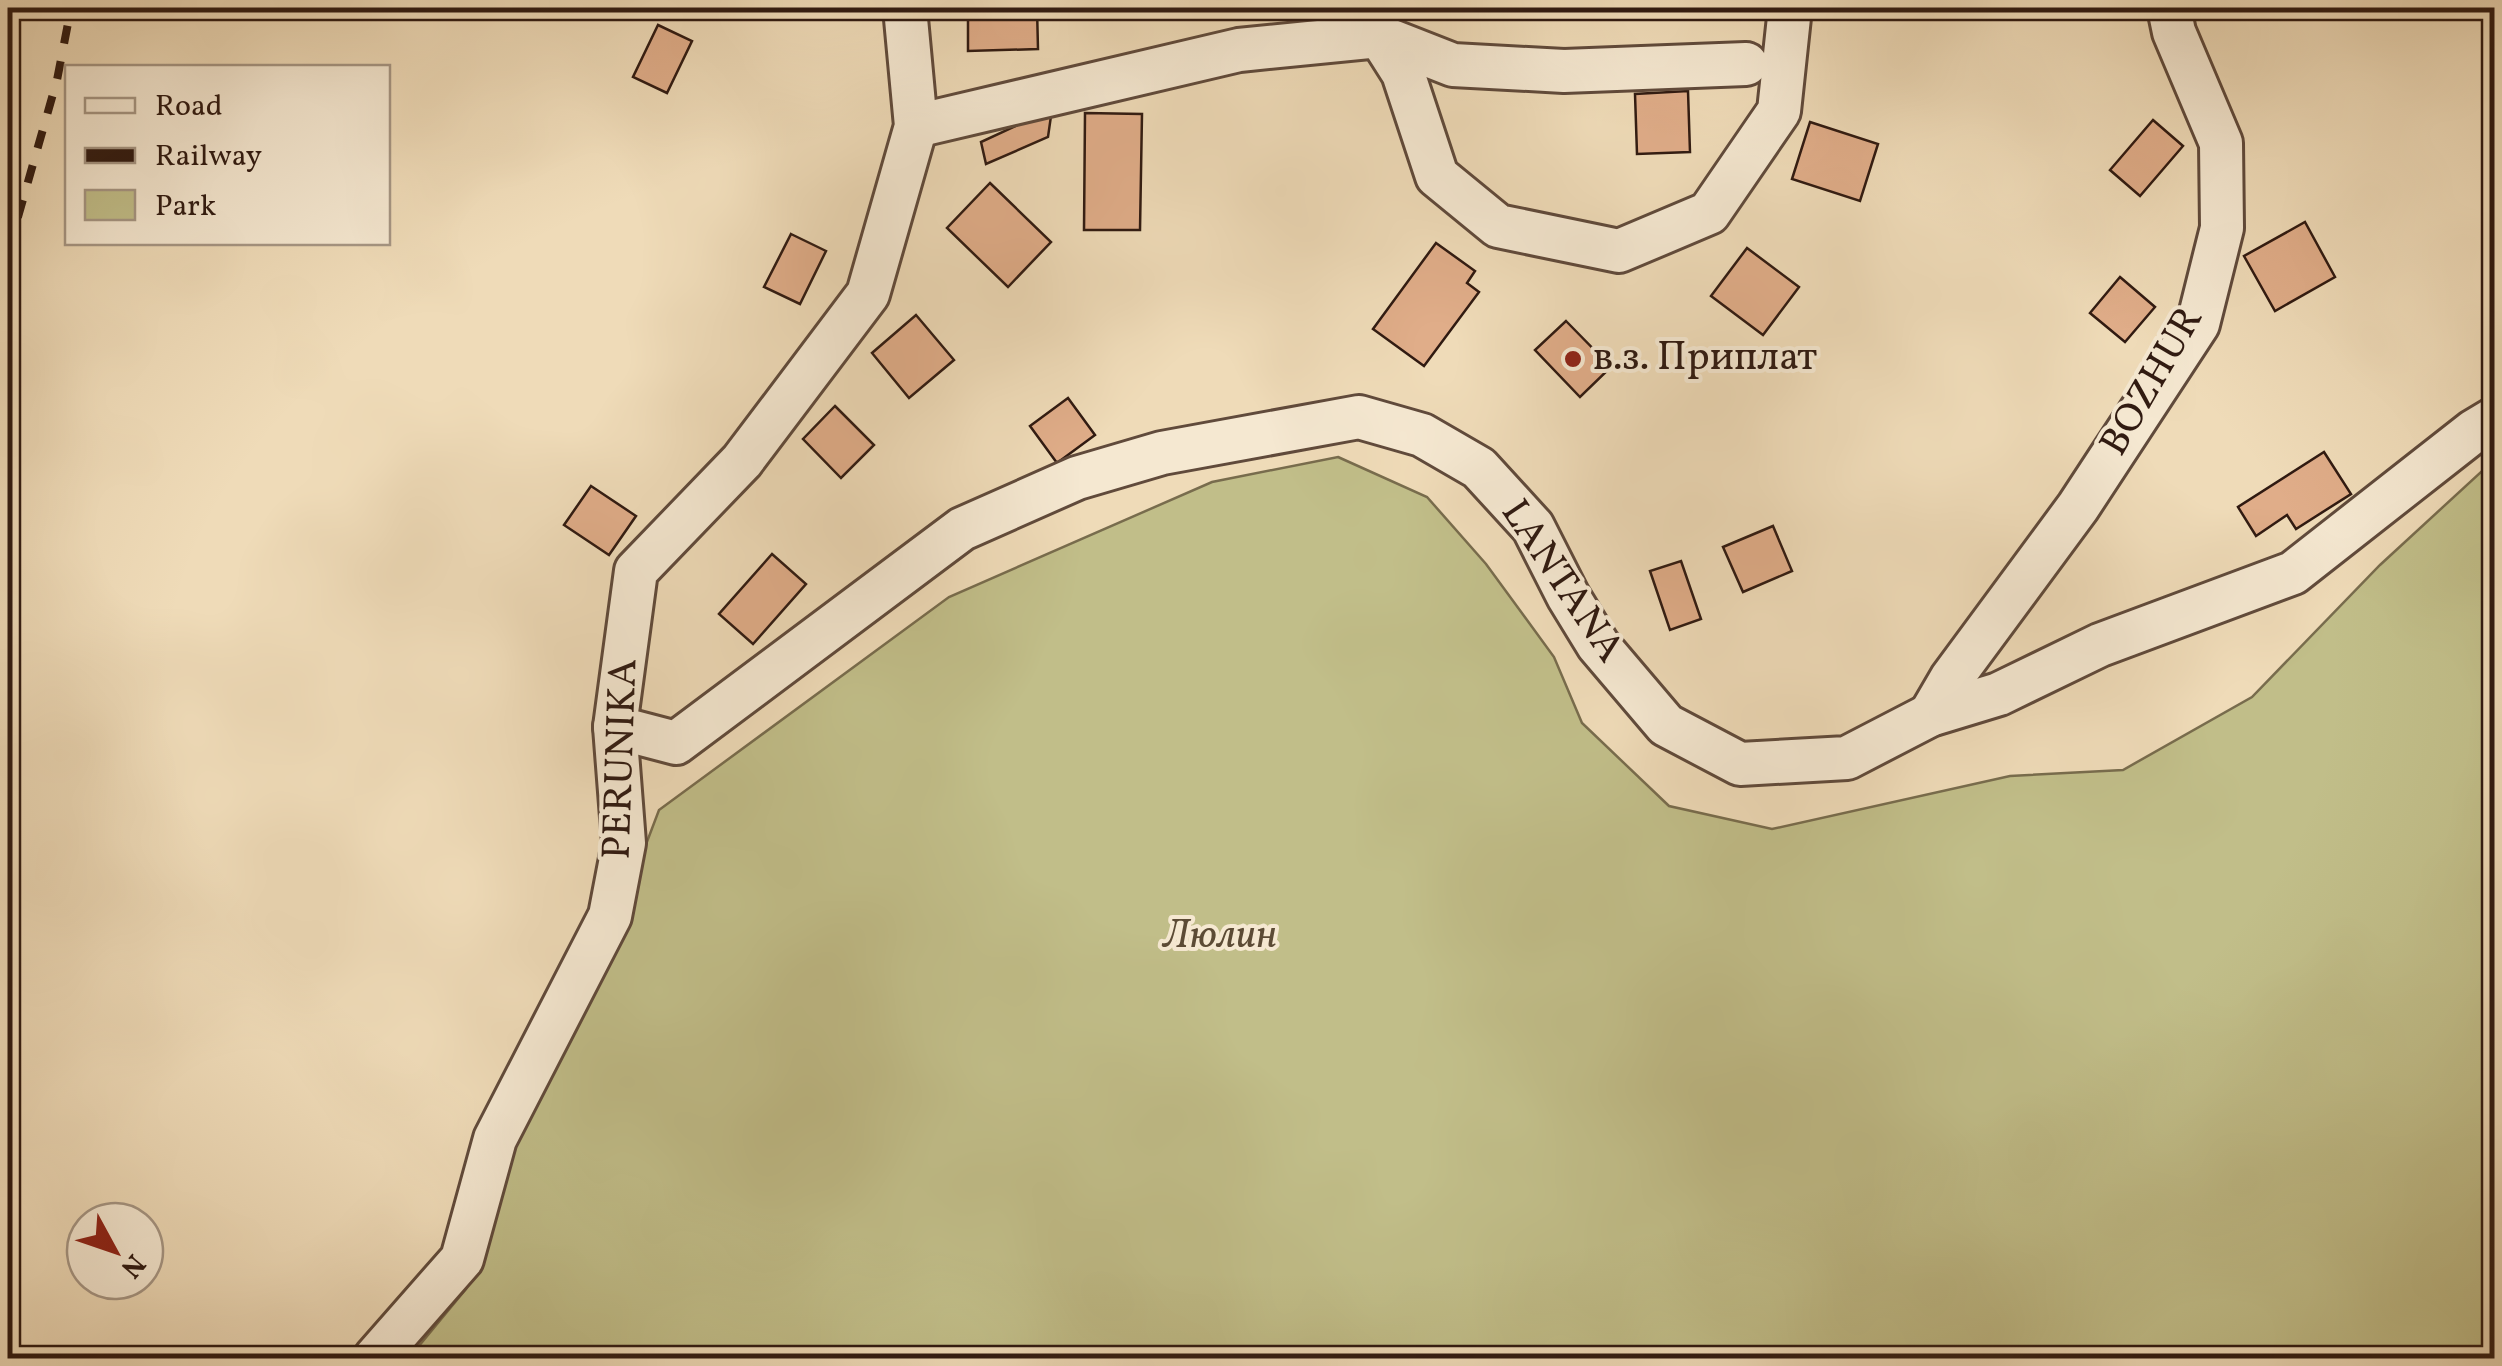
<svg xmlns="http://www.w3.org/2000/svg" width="2502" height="1366" font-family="Vollkorn,serif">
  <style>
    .green { fill: #c1be89; stroke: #786c4d; stroke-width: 2.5 }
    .building { fill: #e0ad89; stroke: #301a11; stroke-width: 2.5 }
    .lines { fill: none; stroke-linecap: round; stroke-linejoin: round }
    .minor-casing { stroke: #604a3b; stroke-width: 48 }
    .minor { stroke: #f5e8d1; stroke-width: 42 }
    .rail { stroke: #301a11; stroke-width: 8; stroke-dasharray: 18 18; stroke-linecap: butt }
    .poi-dot { fill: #8f2418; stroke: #f5e8d1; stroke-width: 4 }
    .labels { text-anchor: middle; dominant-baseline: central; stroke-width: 8; stroke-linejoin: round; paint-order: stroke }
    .poi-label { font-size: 40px; fill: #301a11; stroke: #f5e8d1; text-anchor: start }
    .street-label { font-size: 40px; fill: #301a11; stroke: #f5e8d1 }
    .park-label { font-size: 40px; font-style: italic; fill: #5c4b35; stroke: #f5e8d1 }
  </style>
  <rect width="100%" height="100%" fill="#efdbb8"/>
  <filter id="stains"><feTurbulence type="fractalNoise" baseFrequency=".002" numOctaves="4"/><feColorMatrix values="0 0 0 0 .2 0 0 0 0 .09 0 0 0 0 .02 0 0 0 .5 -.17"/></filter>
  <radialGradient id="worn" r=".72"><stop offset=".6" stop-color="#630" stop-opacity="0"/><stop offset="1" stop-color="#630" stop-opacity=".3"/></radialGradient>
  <!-- green -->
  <path class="green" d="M1338 457 1427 497 1486 564 1554 657 1582 723 1669 806 1772 829 2010 776 2123 770 2252 697 2380 565 2494 460V1358H409L466 1289 514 1110 600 966 659 810 949 597 1212 482Z"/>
  <!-- building -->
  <g class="building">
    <path d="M968 8H1037L1038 49 968 51Z"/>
    <path d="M658 25 692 41 667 93 633 77Z"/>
    <path d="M1688 91 1690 152 1637 154 1635 94Z"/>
    <path d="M1052 109 1048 137 986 164 981 142Z"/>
    <path d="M1085 113 1142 114 1140 230H1084Z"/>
    <path d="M2153 120 2183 146 2140 196 2110 170Z"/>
    <path d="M1810 122 1878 144 1860 201 1792 179Z"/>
    <path d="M990 183 1051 242 1008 287 947 228Z"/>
    <path d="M2305 222 2335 277 2275 311 2244 256Z"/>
    <path d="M791 234 826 251 800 304 764 287Z"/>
    <path d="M1436 243 1475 271 1467 283 1479 292 1424 366 1373 329Z"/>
    <path d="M1747 248 1799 287 1763 335 1711 296Z"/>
    <path d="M2120 277 2155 307 2125 342 2090 313Z"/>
    <path d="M916 315 954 360 909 398 872 353Z"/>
    <path d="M1566 321 1611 367 1580 397 1535 350Z"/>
    <path d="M1068 398 1095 435 1057 463 1030 426Z"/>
    <path d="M835 406 874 445 841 478 803 439Z"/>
    <path d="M2324 452 2351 494 2296 529 2287 515 2256 536 2238 507Z"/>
    <path d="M591 486 636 516 609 555 564 525Z"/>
    <path d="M1773 526 1792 571 1743 592 1723 547Z"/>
    <path d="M772 554 806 584 753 644 719 614Z"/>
    <path d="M1681 561 1701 619 1670 630 1650 571Z"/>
  </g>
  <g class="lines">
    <defs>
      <g id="minor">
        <path d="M1377 32 1403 73 1437 176 1498 226 1619 251 1709 213 1779 111 1790 8"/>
        <path d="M916 126 1239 50 1379 36 1453 65 1564 71 1746 64"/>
        <path d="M1930 715 1951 679 2078 507 2198 324 2222 228 2221 143 2174 32 2169 8"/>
        <path d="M615 727 676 743 962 529 1077 478 1162 453 1359 417 1422 435 1479 468 1533 527 1568 596 1598 645 1666 725 1740 764 1847 758 1930 715 1999 694 2100 645 2293 573 2474 431 2494 419"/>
        <path d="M375 1358 462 1259 495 1139 610 916 624 843 615 727 636 571 742 461 868 294 916 126 905 8"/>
      </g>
    </defs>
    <!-- minor casing -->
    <use href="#minor" class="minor-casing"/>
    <!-- minor -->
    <use href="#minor" class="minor"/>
    <!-- rail -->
    <path class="rail" d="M8 252 57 80 71 8"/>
  </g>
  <!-- markers -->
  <circle class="poi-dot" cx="1573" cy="359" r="10"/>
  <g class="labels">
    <!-- poi labels -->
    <g class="poi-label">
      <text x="1593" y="359">в.з. Приплат</text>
    </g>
    <!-- street labels -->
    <g class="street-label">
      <text transform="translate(2153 382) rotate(-60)">BOZHUR</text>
      <text transform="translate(1561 582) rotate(56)">LANTANA</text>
      <text transform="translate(622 759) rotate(-88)">PERUNIKA</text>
    </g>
    <!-- park labels -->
    <g class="park-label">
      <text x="1220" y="937">Люлин</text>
    </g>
  </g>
  <!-- margin -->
  <rect width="2502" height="1366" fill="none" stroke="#efdbb8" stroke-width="40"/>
  <rect x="10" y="10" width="2482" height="1346" fill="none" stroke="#301a11" stroke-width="5"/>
  <rect x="20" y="20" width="2462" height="1326" fill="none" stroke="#301a11" stroke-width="2.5"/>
  <!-- legend -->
  <rect x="65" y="65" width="325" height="180" fill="#f5e8d1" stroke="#a69684" stroke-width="2.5"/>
  <rect x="85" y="98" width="50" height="15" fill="#f5e8d1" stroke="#a69684" stroke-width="2.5"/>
  <text x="155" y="115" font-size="30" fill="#301a11">Road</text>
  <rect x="85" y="148" width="50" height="15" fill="#301a11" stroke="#a69684" stroke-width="2.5"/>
  <text x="155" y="165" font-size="30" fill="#301a11">Railway</text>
  <rect x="85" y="190" width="50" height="30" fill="#c1be89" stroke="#a69684" stroke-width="2.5"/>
  <text x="155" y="215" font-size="30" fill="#301a11">Park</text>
  <!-- north arrow -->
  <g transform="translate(115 1251) rotate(130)"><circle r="48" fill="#f5e8d1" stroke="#a69684" stroke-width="2.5"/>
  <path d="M0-8L18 38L0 25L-18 38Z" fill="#8f2418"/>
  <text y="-15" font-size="28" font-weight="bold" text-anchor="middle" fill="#301a11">N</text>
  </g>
  <rect width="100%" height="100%" filter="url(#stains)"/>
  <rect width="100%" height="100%" fill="url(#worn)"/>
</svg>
